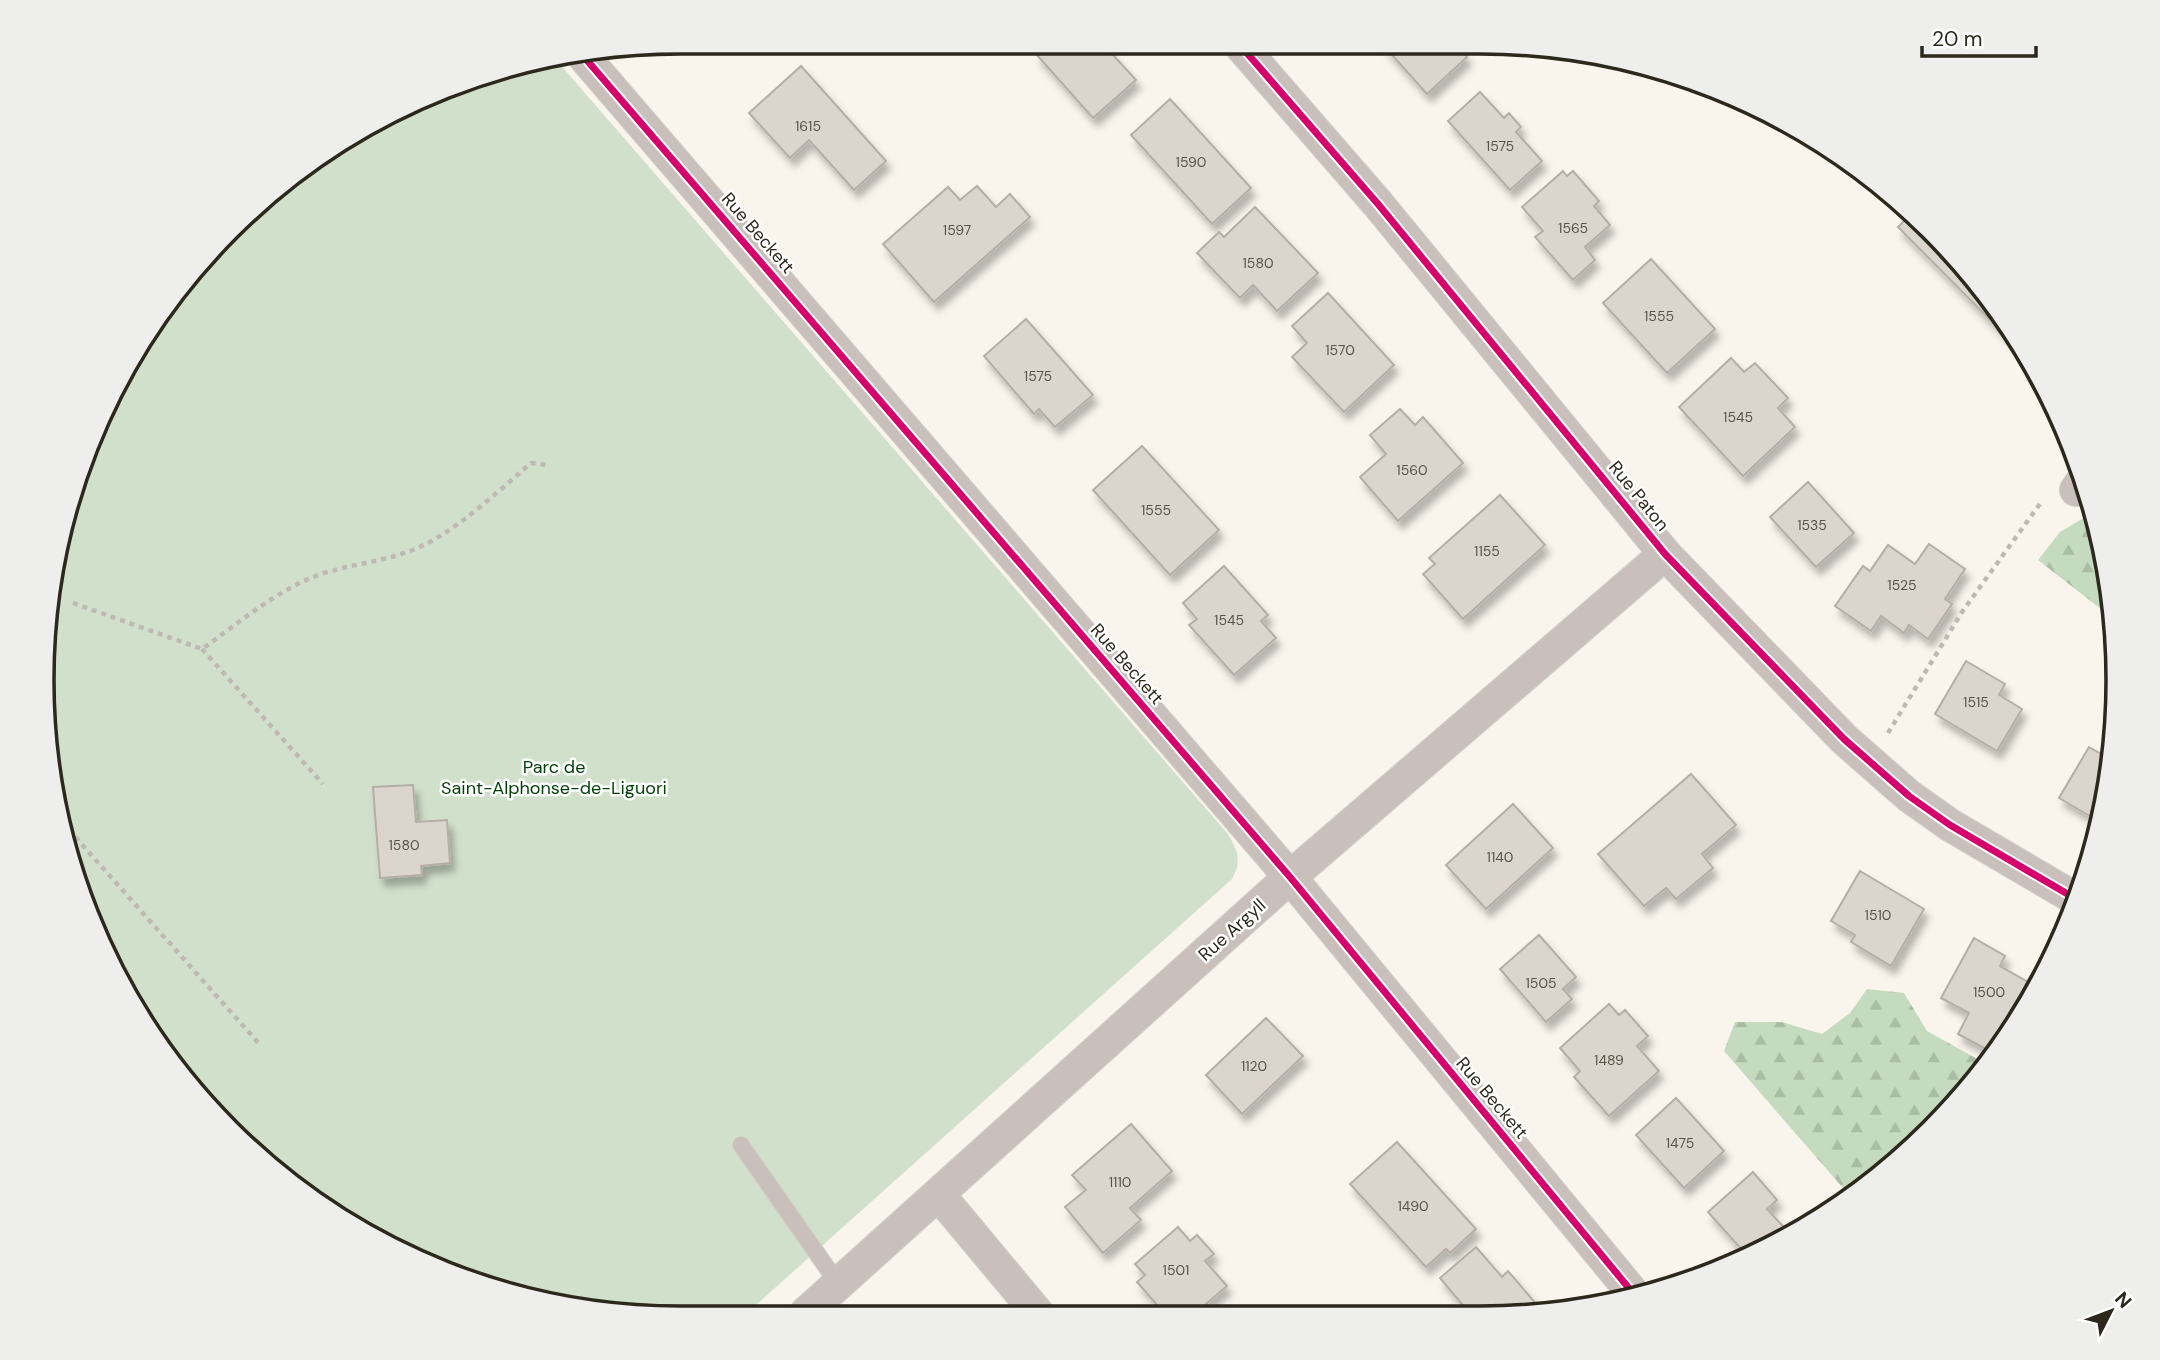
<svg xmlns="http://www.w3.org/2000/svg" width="2160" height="1360" font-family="'DM Sans',sans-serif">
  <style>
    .green { fill: #d1e0cb }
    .forest { fill: url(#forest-firs) }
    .building { fill: #dcd5ce; stroke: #b5aea6; stroke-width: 2; filter: url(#shadow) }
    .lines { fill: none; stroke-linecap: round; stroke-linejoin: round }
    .service-casing { stroke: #d3cfc7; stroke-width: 18 }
    .minor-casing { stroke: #d3cfc7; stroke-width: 34 }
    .path { stroke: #bfb9b3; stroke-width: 4.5; stroke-dasharray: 5 5; stroke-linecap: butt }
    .service { stroke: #c9bfbb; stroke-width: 16 }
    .minor { stroke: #c9bfbb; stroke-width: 32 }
    .cycleway-casing { stroke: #fff; stroke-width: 11 }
    .cycleway { stroke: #d6006c; stroke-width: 7 }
    .labels { text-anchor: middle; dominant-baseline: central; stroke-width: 5; stroke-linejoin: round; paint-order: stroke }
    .number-label { font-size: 14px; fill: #585348 }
    .street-label { font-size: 18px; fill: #2c281c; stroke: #fff }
    .park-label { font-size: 18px; fill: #003f04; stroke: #fff }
    .rim { fill: none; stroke: #2c281c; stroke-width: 3.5 }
  </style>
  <defs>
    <pattern id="forest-firs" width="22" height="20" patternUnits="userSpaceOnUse" patternTransform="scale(1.75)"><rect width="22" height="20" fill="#c5dbbf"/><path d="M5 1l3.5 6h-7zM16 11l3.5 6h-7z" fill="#a9bca4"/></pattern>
    <filter id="shadow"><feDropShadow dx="4.5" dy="8" stdDeviation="3.5" flood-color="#0004"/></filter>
  </defs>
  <rect width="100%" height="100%" fill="#f9f5ec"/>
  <!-- green -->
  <path class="green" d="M558 62 1228 834C1238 852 1242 860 1232 879L747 1313H597L436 1270 291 1186 149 1034 64 846 43 639 76 475 174 291 325 150 475 76Z"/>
  <!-- forest -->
  <g class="forest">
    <path d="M2087 516 2094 518 2113 597V622L2106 613 2038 560 2060 532Z"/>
    <path d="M1867 989 1904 993 1927 1031 1988 1065 1900 1160 1850 1196 1724 1051 1735 1022H1782L1822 1034 1850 1013Z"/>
  </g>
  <!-- building -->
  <g class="building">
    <path d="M1047 44 1104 45 1136 80 1093 118 1036 54Z"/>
    <path d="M1384 46 1458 47 1467 57 1427 94Z"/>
    <path d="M801 66 886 161 854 190 809 140 790 158 749 113Z"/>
    <path d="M1480 92 1504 118 1509 113 1521 127 1516 132 1542 161 1510 190 1448 121Z"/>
    <path d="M1170 99 1251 188 1212 224 1131 135Z"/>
    <path d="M1563 171 1567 176 1573 171 1599 201 1594 206 1610 225 1585 247 1595 260 1573 280 1535 237 1543 231 1522 207Z"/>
    <path d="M977 186 996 207 1010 194 1030 217 934 302 883 244 948 187 960 200Z"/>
    <path d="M1255 207 1318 273 1277 311 1253 285 1240 298 1197 253 1219 232 1224 237Z"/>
    <path d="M1911 214 1960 260 2034 364 1898 227Z"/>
    <path d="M1651 259 1715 329 1667 373 1603 303Z"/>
    <path d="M1328 293 1394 365 1344 412 1292 357 1307 343 1292 326Z"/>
    <path d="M1026 319 1093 395 1055 427 1039 409 1034 414 984 356Z"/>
    <path d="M1731 358 1744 372 1755 363 1788 398 1778 408 1795 427 1743 476 1679 407Z"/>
    <path d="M1400 409 1415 425 1423 417 1463 463 1398 521 1360 477 1386 454 1370 435Z"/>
    <path d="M1142 446 1219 530 1170 575 1093 490Z"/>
    <path d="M1808 482 1854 533 1816 567 1770 517Z"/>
    <path d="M1500 495 1545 545 1463 619 1423 574 1435 564 1429 558Z"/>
    <path d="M1929 544 1965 569 1945 599 1952 604 1928 639 1909 625 1904 633 1881 616 1871 631 1835 606 1863 566 1870 571 1888 545 1915 564Z"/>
    <path d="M1224 566 1268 615 1261 621 1276 638 1234 675 1189 625 1197 619 1183 603Z"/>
    <path d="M1966 661 2005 684 1999 695 2022 709 1997 751 1935 714Z"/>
    <path d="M2089 747 2110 759 2100 822 2059 798Z"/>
    <path d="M1691 774 1736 825 1702 854 1713 868 1676 899 1666 888 1644 906 1598 854Z"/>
    <path d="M413 785 416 822 447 820 450 863 421 866 422 875 380 878 373 787Z"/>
    <path d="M1513 804 1553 848 1486 909 1446 865Z"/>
    <path d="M1860 871 1924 909 1891 966 1851 942 1855 935 1831 921Z"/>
    <path d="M1539 935 1576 977 1563 989 1572 999 1546 1022 1500 969Z"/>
    <path d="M1974 938 2005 956 2000 966 2037 987 1995 1054 1958 1034 1969 1013 1941 998Z"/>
    <path d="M1609 1004 1619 1015 1625 1010 1648 1036 1637 1046 1659 1071 1609 1116 1574 1077 1580 1071 1560 1048Z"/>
    <path d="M1266 1018 1303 1056 1242 1114 1206 1075Z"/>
    <path d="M1676 1098 1724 1151 1684 1188 1636 1135Z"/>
    <path d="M1131 1124 1172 1171 1130 1208 1141 1220 1103 1253 1065 1207 1086 1190 1072 1175Z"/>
    <path d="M1397 1142 1476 1229 1450 1253 1446 1249 1426 1267 1350 1184Z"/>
    <path d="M1753 1172 1777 1200 1767 1209 1792 1236 1756 1250 1751 1245 1743 1251 1708 1212Z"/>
    <path d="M1178 1227 1190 1241 1197 1235 1214 1254 1205 1261 1227 1286 1193 1315H1166L1137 1282 1145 1275 1135 1264Z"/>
    <path d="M1476 1247 1502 1277 1508 1271 1544 1313 1522 1317 1472 1316 1440 1278Z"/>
  </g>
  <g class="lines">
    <defs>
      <path id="service" d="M741 1145 839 1285"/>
      <g id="minor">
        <path d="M1240 45 1378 204 1665 554 1844 739 1909 796 1950 825 2076 899"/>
        <path d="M585 58 1290 877 1637 1298"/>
        <path d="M2076 490 2085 477"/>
        <path d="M939 1195 1039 1315"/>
        <path d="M806 1313 1290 877 1665 554"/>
      </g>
    </defs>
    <!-- service casing -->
    <use href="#service" class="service-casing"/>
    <!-- minor casing -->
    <use href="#minor" class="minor-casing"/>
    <!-- path -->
    <g class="path">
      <path d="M73 603 202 649C240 622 279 588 324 573 363 561 398 561 435 539 469 519 501 489 531 463L548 465"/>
      <path d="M202 649 323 784"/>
      <path d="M1888 733 1962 612 2042 501"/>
      <path d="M62 822 261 1046"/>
    </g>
    <!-- service -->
    <use href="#service" class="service"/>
    <!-- minor -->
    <use href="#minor" class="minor"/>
    <defs>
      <g id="cycleway">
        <path d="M1240 45 1378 204 1665 554 1844 739 1909 796 1950 825 2076 899"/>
        <path d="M585 58 1290 877 1637 1298"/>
      </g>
    </defs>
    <!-- cycleway casing -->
    <use href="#cycleway" class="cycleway-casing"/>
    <!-- cycleway -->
    <use href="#cycleway" class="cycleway"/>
  </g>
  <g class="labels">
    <!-- number labels -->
    <g class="number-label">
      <text x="808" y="126">1615</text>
      <text x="1500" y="146">1575</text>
      <text x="1191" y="162">1590</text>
      <text x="1573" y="228">1565</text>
      <text x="957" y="230">1597</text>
      <text x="1258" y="263">1580</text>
      <text x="1659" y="316">1555</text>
      <text x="1340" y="350">1570</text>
      <text x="1038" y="376">1575</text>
      <text x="1738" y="417">1545</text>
      <text x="1412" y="470">1560</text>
      <text x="1156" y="510">1555</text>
      <text x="1812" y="525">1535</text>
      <text x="1487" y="551">1155</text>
      <text x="1902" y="585">1525</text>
      <text x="1229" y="620">1545</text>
      <text x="1976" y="702">1515</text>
      <text x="404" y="845">1580</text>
      <text x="1500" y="857">1140</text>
      <text x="1878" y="915">1510</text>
      <text x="1541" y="983">1505</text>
      <text x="1989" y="992">1500</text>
      <text x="1609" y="1060">1489</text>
      <text x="1254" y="1066">1120</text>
      <text x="1680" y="1143">1475</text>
      <text x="1120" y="1182">1110</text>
      <text x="1413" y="1206">1490</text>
      <text x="1176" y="1270">1501</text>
    </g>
    <!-- street labels -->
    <g class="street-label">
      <text transform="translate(758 233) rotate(49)">Rue Beckett</text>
      <text transform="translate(1639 496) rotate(51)">Rue Paton</text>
      <text transform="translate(1127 664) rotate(49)">Rue Beckett</text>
      <text transform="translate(1232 930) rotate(-42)">Rue Argyll</text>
      <text transform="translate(1492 1098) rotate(50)">Rue Beckett</text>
    </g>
    <!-- park labels -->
    <g class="park-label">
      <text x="554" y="767">Parc de<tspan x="554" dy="21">Saint-Alphonse-de-Liguori</tspan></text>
    </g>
  </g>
  <!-- crop -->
  <path d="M0 0H2160V1360H0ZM680 54H1480A626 626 0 0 1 2106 680V680A626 626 0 0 1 1480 1306H680A626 626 0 0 1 54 680V680A626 626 0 0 1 680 54Z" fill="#eeeeed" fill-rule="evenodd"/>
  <path class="rim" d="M680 54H1480A626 626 0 0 1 2106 680V680A626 626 0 0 1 1480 1306H680A626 626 0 0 1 54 680V680A626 626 0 0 1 680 54Z"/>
  <!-- north arrow -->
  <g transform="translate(2111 1311) rotate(48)" stroke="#ffffff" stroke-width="5" paint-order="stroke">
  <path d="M0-5L12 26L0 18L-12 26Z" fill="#2c281c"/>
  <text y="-10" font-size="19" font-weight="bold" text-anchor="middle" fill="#2c281c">N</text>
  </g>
  <!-- scale -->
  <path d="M1922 46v10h114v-10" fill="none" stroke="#2c281c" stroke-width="3.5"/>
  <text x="1932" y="46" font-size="21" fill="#2c281c" stroke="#ffffff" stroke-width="5" paint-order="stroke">20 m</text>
</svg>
